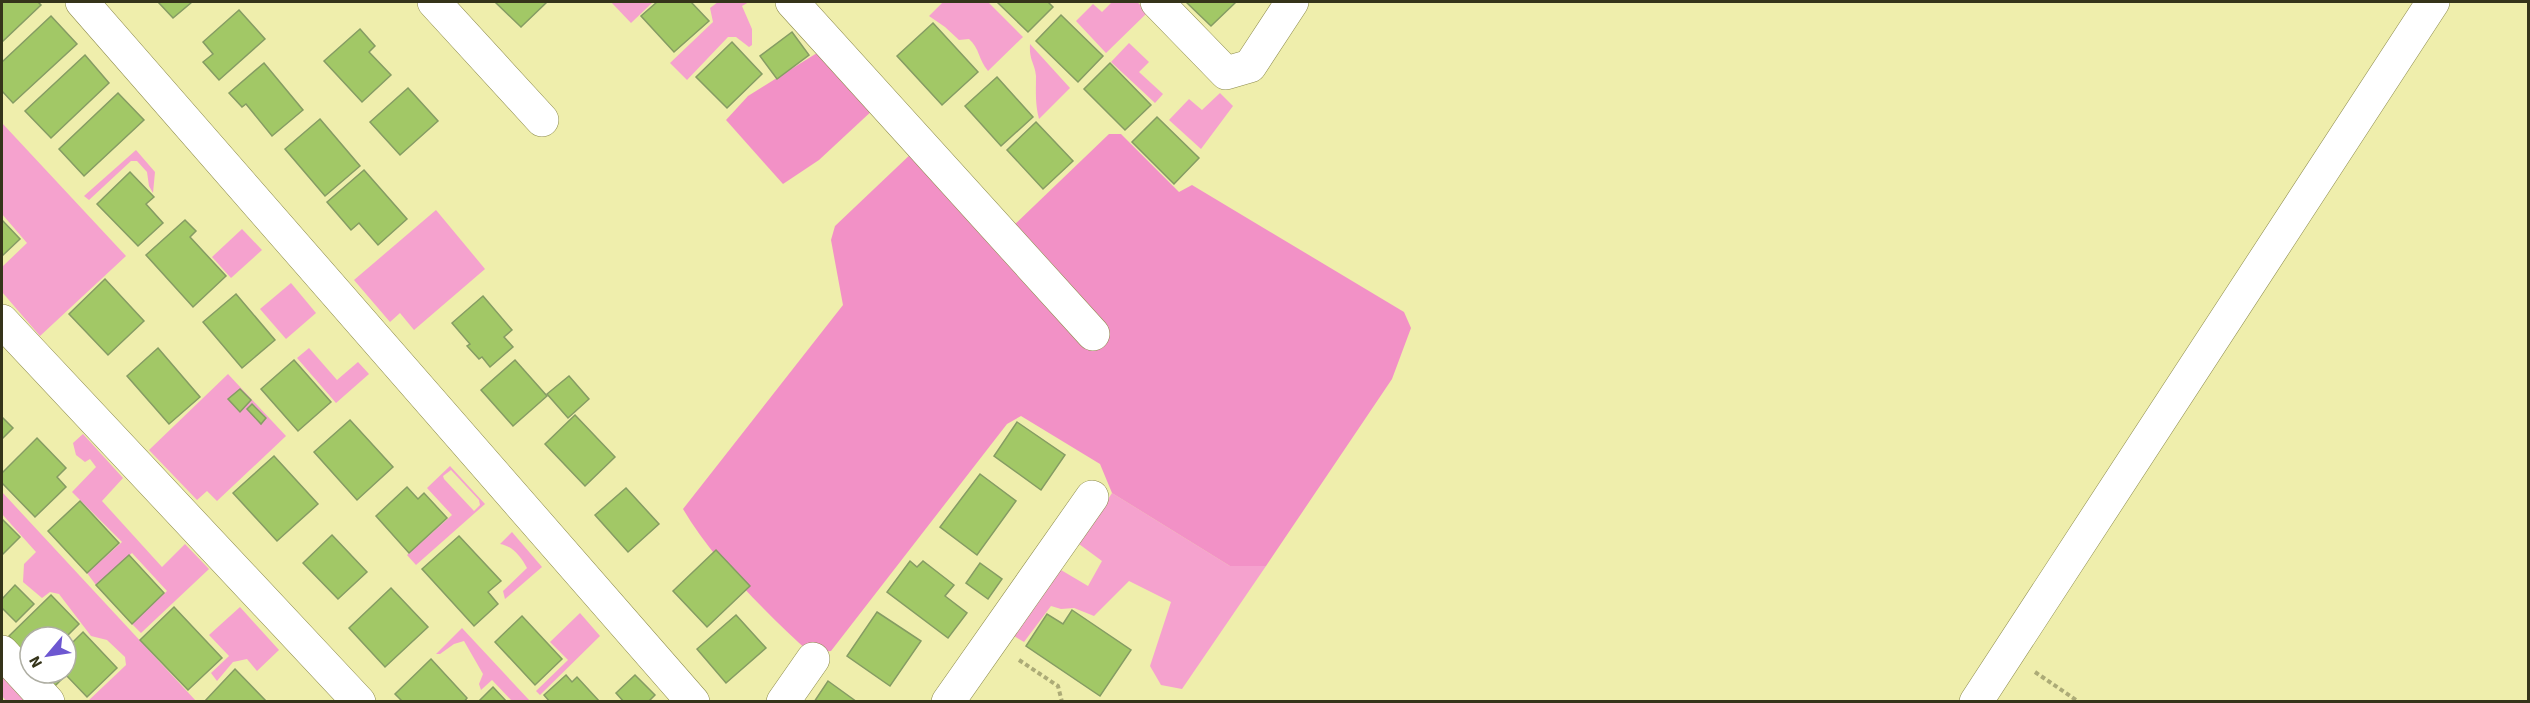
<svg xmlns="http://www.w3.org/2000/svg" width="2530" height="703" font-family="'Source Sans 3',sans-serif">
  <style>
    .green { fill: #f5a2ce; fill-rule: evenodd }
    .forest { fill: #f291c6 }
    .building { fill: #a2c866; stroke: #859c63; stroke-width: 1.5 }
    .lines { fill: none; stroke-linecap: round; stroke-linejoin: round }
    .street-casing { stroke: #8d8b4c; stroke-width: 34 }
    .path { stroke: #acab77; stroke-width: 4; stroke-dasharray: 4.5 3; stroke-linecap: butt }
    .street { stroke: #fff; stroke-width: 33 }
  </style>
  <rect width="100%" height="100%" fill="#efeeac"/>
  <!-- green -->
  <g class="green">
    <path d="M611 2H653L631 23Z"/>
    <path d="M718 2H749L742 6 752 29V45L749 47 736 37H728L687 80 670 63 713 22 710 8Z"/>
    <path d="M943 2H988L1023 37 988 71C978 59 980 49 969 39L959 40 945 27 929 16Z"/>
    <path d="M1112 2H1137L1148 12 1106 53 1076 21 1093 4 1102 12Z"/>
    <path d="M1129 43 1149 62 1139 72 1163 94 1155 103 1111 62Z"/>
    <path d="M1030 44 1070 88 1039 119C1035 103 1036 92 1036 76 1035 63 1029 61 1030 44Z"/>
    <path d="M1220 93 1233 106 1201 149 1169 120 1189 99 1202 110Z"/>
    <path d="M2 123 126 256 40 336 2 292V267L27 243 2 214Z"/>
    <path d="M136 150 155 172 153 193 149 186 147 172 137 161H131L89 200 84 196Z"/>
    <path d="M436 210 485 269 414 330 400 313 390 322 354 280Z"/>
    <path d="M242 229 262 250 231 278 212 257Z"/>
    <path d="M291 283 316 313 286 339 260 309Z"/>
    <path d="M309 348 337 380 358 362 369 374 336 403 297 358Z"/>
    <path d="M228 374 286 436 217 501 207 491 197 500 149 450ZM240 389 251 400 240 411 228 399Z"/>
    <path d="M83 434 123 478 102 501 162 567 185 544 209 569 141 633 132 624 167 591 132 553 96 585 87 573 122 542 72 492 96 467 90 459 85 462 76 455 73 443Z"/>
    <path d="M450 466 485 504 416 565 407 555 452 515 427 488ZM451 470 479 500 480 505 474 511 444 479 443 476Z"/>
    <path d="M2 492 196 701H88L126 665 125 657 107 640 91 636 59 594 50 592 42 598 23 582 24 564 36 552 2 514Z"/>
    <path d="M1112 493 1230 566H1266L1182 689 1161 685 1150 666 1171 602 1129 581 1094 616 1074 608 1061 609 1051 606 1024 642 1014 636 1061 570 1088 586 1102 561 1079 544Z"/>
    <path d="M512 532 542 567 505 599 503 591 527 568C521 557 513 546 500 544Z"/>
    <path d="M240 607 279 650 257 671 247 659 233 662 217 681 211 673 229 656 209 635Z"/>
    <path d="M580 613 600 636 540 695 536 691 568 660 550 642Z"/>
    <path d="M462 628 530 701H512L492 680 481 690 479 684 483 674 464 641 454 644 440 654H436Z"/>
    <path d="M2 671 31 701H6L2 696Z"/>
  </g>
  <!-- forest -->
  <g class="forest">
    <path d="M817 53 875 108 819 160 783 184 726 120 748 96Z"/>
    <path d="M1109 134H1121L1179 192 1192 185 1404 312 1411 328 1392 379 1266 566H1230L1112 493 1100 464 1021 416 1007 424 831 651 810 653C766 613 713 560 683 509L843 305 831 240 835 226 914 151 1011 228Z"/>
  </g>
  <!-- building -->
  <g class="building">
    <path d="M2 2H38L41 5 2 42Z"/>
    <path d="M158 2H192L173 18Z"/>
    <path d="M495 2H547L521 27Z"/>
    <path d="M657 2H691L709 21 674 52 641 16Z"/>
    <path d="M997 2H1048L1053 7 1028 32Z"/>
    <path d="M1186 2H1236L1211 26Z"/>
    <path d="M239 10 265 39 219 80 203 62 213 54 203 42Z"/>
    <path d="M1061 15 1103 56 1078 82 1036 41Z"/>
    <path d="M51 16 77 44 13 103 2 91V62Z"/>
    <path d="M933 23 978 72 942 105 897 56Z"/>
    <path d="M360 29 375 46 369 52 391 75 362 102 324 61Z"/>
    <path d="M792 32 809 55 777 79 760 56Z"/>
    <path d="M732 42 762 74 727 108 696 77Z"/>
    <path d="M85 55 109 83 51 138 25 111Z"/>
    <path d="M264 63 303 110 272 136 246 104 242 107 229 93Z"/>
    <path d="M1110 63 1151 105 1125 130 1084 89Z"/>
    <path d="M997 77 1033 117 1001 146 965 106Z"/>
    <path d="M408 88 438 121 400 155 370 122Z"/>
    <path d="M118 93 144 120 84 176 59 149Z"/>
    <path d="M1157 117 1199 158 1174 184 1132 142Z"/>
    <path d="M320 119 360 166 325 196 285 149Z"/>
    <path d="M1036 122 1073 161 1043 189 1007 150Z"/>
    <path d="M364 170 407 219 378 245 359 223 351 230 327 202Z"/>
    <path d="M130 172 154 197 146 204 163 223 138 246 97 204Z"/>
    <path d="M2 220 20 239 2 256Z"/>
    <path d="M185 220 196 231 190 237 226 276 193 307 146 255Z"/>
    <path d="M105 279 144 321 108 355 69 314Z"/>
    <path d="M236 294 275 340 242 368 203 322Z"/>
    <path d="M483 296 512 330 504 337 513 347 490 367 482 357 479 359 467 346 470 344 452 323Z"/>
    <path d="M158 348 200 397 169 424 127 376Z"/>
    <path d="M294 360 331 402 298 431 261 389Z"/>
    <path d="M515 360 547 396 513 426 481 390Z"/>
    <path d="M569 376 589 399 568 418 547 394Z"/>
    <path d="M240 389 251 400 240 412 228 399Z"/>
    <path d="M252 404 266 418 261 424 247 409Z"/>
    <path d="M575 415 615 457 585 486 545 444Z"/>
    <path d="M2 417 13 428 2 439Z"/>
    <path d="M350 420 393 467 357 500 314 452Z"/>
    <path d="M1017 422 1065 455 1041 490 994 456Z"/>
    <path d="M37 438 66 468 57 477 66 487 35 517 2 483V473Z"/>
    <path d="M274 456 318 504 277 541 233 493Z"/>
    <path d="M980 474 1016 501 977 555 940 527Z"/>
    <path d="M407 487 418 499 424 493 447 518 409 553 376 516Z"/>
    <path d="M626 488 659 524 628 552 595 515Z"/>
    <path d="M80 501 119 543 87 573 48 531Z"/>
    <path d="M2 519 20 537 2 555Z"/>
    <path d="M332 535 367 572 338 599 303 563Z"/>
    <path d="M459 536 501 581 488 592 498 604 474 626 422 569Z"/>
    <path d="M716 550 750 586 707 627 673 591Z"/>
    <path d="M129 555 164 593 132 624 96 585Z"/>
    <path d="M910 561 917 567 923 561 954 585 945 596 967 613 948 638 887 592Z"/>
    <path d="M980 563 1002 579 988 599 966 583Z"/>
    <path d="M15 585 34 604 16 622 2 608V599Z"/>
    <path d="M391 588 428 627 385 667 349 628Z"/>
    <path d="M51 595 79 624 66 637H30V659L9 636Z"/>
    <path d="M174 607 222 658 188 690 140 640Z"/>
    <path d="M1072 610 1131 650 1100 696 1026 646 1047 614 1063 624Z"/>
    <path d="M877 612 921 641 890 686 847 656Z"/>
    <path d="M736 615 766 648 726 683 697 649Z"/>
    <path d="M522 616 562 659 535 685 495 642Z"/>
    <path d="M83 632 117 668 87 697 66 675 55 686 43 673H66V638L71 644Z"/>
    <path d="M431 659 467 698 464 702H403L395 694Z"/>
    <path d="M235 669 267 702H204Z"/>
    <path d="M566 675 572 682 577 677 600 702H550L544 695Z"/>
    <path d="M635 675 655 695 648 702H624L616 693Z"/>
    <path d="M828 681 857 702H814Z"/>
    <path d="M493 687 507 702H478Z"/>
  </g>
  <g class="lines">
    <defs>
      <g id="street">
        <path d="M82 2 693 702"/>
        <path d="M434 2 542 120"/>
        <path d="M792 2 1093 334"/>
        <path d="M1157 2 1226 73 1250 66 1292 2"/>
        <path d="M2 321 359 702"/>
        <path d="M2 652 48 702"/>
        <path d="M783 702 813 659"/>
        <path d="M948 702 1092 497"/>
        <path d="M1976 702 2433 2"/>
      </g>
    </defs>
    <!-- street casing -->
    <use href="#street" class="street-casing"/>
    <!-- path -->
    <g class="path">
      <path d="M1019 660 1058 686 1062 702"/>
      <path d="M2035 672 2079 702"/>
    </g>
    <!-- street -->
    <use href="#street" class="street"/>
  </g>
  <!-- border -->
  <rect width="2530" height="703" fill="none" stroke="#35341a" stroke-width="6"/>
  <!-- north arrow -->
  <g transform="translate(48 655) rotate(241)"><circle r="28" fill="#ffffff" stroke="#aeaea3" stroke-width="1.5"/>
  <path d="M0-4.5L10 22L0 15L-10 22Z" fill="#6d57d1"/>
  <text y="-9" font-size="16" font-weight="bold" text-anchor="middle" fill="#35341a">N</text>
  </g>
</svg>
